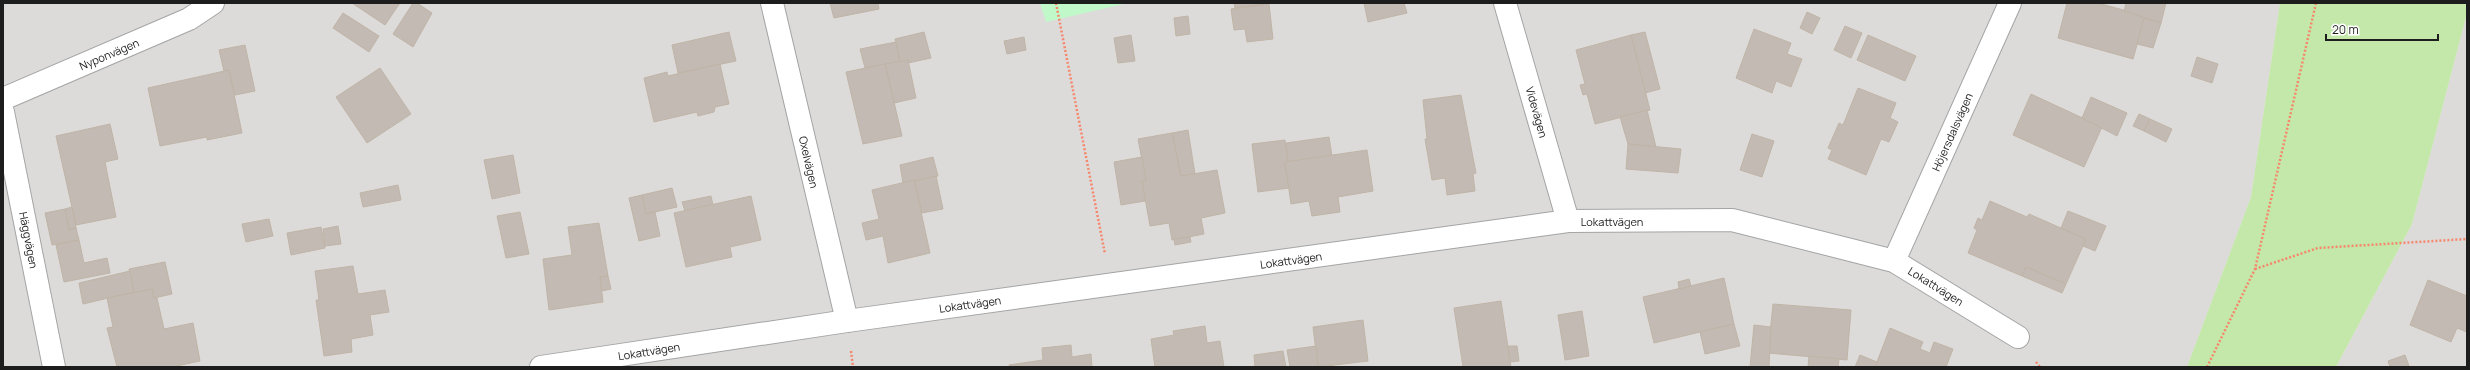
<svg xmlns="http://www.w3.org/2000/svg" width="2470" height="370" font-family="Manrope,sans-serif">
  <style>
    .residential { fill: #dcdbda }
    .grass { fill: #c3e8aa }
    .park { fill: #c1f8ca }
    .building { fill: #c3bbb3; stroke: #c0b4a6 }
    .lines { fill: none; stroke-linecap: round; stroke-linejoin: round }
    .minor-casing { stroke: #a4a4a4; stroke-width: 24 }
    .path { stroke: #f7876c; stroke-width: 2.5; stroke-dasharray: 2 2; stroke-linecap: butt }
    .minor { stroke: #fff; stroke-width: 22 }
    .labels { text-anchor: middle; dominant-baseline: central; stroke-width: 3; stroke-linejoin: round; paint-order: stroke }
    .street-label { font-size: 11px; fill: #1d1d1d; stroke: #fff }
  </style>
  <rect width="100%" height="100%" fill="#eeece3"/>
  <!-- residential -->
  <g class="residential">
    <path d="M3 3H2280L2251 197 2187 367H3Z"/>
    <path d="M2467 13V367H2336L2412 224Z"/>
  </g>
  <!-- grass -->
  <path class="grass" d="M2280 3H2467V13L2412 224 2336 367H2187L2251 197Z"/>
  <!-- park -->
  <path class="park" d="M1040 3H1128L1046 22Z"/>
  <!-- building -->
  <g class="building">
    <path d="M352 3H400L385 25Z"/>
    <path d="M413 3H417L432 13 413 47 393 34Z"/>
    <path d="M830 3H878L879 9 834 18Z"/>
    <path d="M1234 3H1267V4L1235 8Z"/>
    <path d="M1364 3H1404L1407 13 1368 22Z"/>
    <path d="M2067 3H2098L2145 16 2133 59 2058 38Z"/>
    <path d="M2126 3H2166L2161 23 2124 11Z"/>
    <path d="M1269 4 1273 39 1247 42 1245 29 1234 30 1231 9Z"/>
    <path d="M1807 12 1820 18 1812 34 1800 28Z"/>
    <path d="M343 13 379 36 369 52 333 28Z"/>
    <path d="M1188 16 1190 34 1176 36 1174 18Z"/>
    <path d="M2144 18 2161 23 2153 48 2137 44Z"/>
    <path d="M1845 26 1862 33 1851 58 1834 50Z"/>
    <path d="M1754 29 1791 43 1787 54 1802 59 1791 87 1776 81 1772 93 1736 78Z"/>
    <path d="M729 32 736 61 678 73 672 45Z"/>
    <path d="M924 32 931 58 908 63V60L900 62 895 39Z"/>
    <path d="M1645 32 1660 89 1645 93 1631 35Z"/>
    <path d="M1131 35 1135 61 1118 63 1114 38Z"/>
    <path d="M1631 35 1650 110 1595 124 1587 94 1583 95 1580 85 1585 84 1576 50Z"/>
    <path d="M1868 35 1916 56 1905 81 1857 60Z"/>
    <path d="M1024 37 1026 50 1007 54 1004 41Z"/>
    <path d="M896 42 900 62 865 68 860 49Z"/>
    <path d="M245 45 255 91 235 95 229 70 224 71 219 50Z"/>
    <path d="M2197 57 2218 64 2212 83 2191 76Z"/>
    <path d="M908 60 916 98 894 103 885 64Z"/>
    <path d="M720 64 729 104 715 107 714 112 698 116 697 112 654 122 644 78 667 72 668 76Z"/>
    <path d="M885 64 902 136 863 144 846 72Z"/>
    <path d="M380 68 411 114 367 143 336 97Z"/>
    <path d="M229 70 242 133 207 140V137L160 146 148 88Z"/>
    <path d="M1858 88 1896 103 1890 118 1898 122 1889 142 1881 139 1866 175 1828 159 1832 150 1828 148 1839 123 1843 125Z"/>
    <path d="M2031 94 2102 127 2084 167 2013 135Z"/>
    <path d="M1461 95 1476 173 1473 174 1475 191 1447 195 1445 178 1432 180 1425 139H1427L1423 100Z"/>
    <path d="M2091 97 2127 113 2117 136 2082 118Z"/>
    <path d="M1647 110 1656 147 1628 144 1620 117Z"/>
    <path d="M2139 114 2150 119 2144 131 2133 126Z"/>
    <path d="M2150 119 2172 129 2166 142 2144 131Z"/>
    <path d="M110 124 118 159 105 162 116 217 76 225 56 136Z"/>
    <path d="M1188 130 1195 174 1181 176 1172 133Z"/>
    <path d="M1172 133 1181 176 1217 170 1225 213 1201 218 1204 234 1172 240 1169 223 1150 226 1142 181H1146L1138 139Z"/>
    <path d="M1752 134 1774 141 1762 177 1740 170Z"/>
    <path d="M1329 137 1332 156 1288 162 1286 143Z"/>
    <path d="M1285 140 1288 162H1285L1289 188 1258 192 1252 144Z"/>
    <path d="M1628 144 1681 149 1678 173 1626 169Z"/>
    <path d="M1367 150 1373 191 1338 197 1340 212 1312 216 1309 201 1291 204 1285 162Z"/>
    <path d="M513 155 520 193 492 199 484 160Z"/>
    <path d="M933 157 938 176 903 183 900 165Z"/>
    <path d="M1142 157 1146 181H1142L1145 201 1121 205 1114 162Z"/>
    <path d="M936 176 943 209 922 213 915 181Z"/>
    <path d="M914 180 930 253 888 263 883 236 866 240 862 223 879 219 872 190Z"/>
    <path d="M398 185 401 200 363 207 360 193Z"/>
    <path d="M672 188 677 207 646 214 642 195Z"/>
    <path d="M642 195 646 214 655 212 660 236 639 241 629 198Z"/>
    <path d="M711 196 713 205 685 211 682 202Z"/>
    <path d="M751 196 761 240 730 247 732 257 686 267 674 213Z"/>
    <path d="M1990 201 2027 217 2029 214 2086 239 2066 284 2026 267 2022 276 1968 253 1977 230 1974 228 1978 218 1982 220Z"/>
    <path d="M72 207 76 228 69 230 65 209Z"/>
    <path d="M65 209 69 230 76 228 79 240 52 245 45 213Z"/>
    <path d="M2068 211 2106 226 2095 251 2083 246 2086 239 2061 228Z"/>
    <path d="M520 212 529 254 506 258 497 216Z"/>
    <path d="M269 219 273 236 246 242 242 224Z"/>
    <path d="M599 223 608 276 600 277 603 302 549 310 543 259 572 255 568 227Z"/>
    <path d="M338 226 341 244 325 246 323 229Z"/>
    <path d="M321 227 325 248 291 255 287 233Z"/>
    <path d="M1190 237 1191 242 1175 245 1174 239Z"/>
    <path d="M79 240 84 263 107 258 110 273 64 282 56 245Z"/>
    <path d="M165 262 172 294 154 298 152 289 134 293 129 269Z"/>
    <path d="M353 266 358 294 385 290 389 312 370 315 373 335 351 339 352 352 324 356 316 300H319L315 271Z"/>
    <path d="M2026 267 2066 284 2062 293 2022 276Z"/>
    <path d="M130 271 134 292 83 304 79 283Z"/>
    <path d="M608 276 611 289 602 291 600 277Z"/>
    <path d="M1724 278 1734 324 1654 343 1643 297Z"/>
    <path d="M1689 279 1691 286 1679 289 1678 282Z"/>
    <path d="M2428 280 2467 296V332L2457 328 2451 342 2410 325Z"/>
    <path d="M152 289 154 298H157L164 329 193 323 200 361 172 367H117L107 328 113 327 107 298Z"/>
    <path d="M1501 301 1511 367H1463L1454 308Z"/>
    <path d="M1773 304 1851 310 1847 360 1768 353Z"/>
    <path d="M1582 311 1589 356 1565 360 1558 315Z"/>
    <path d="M1363 320 1368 361 1318 367 1313 327Z"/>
    <path d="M1734 324 1740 346 1705 354 1700 332Z"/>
    <path d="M1754 325 1771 327 1769 367H1750Z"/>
    <path d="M1205 326 1207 343 1220 341 1224 367H1155L1151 339 1174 335 1173 331Z"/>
    <path d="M1890 328 1923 342 1920 349 1930 353 1934 342 1953 349 1946 367H1875Z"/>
    <path d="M1071 345 1072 357 1091 354 1092 367H1010L1009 365 1043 360 1042 348Z"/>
    <path d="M1316 346 1318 367H1290L1287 350Z"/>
    <path d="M1508 346H1517L1519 361 1510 362Z"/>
    <path d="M1283 351 1286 367H1255L1254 355Z"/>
    <path d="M1860 355 1877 362 1875 367H1855Z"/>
    <path d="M2405 355 2409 366 2390 367 2388 361Z"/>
    <path d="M1809 356 1839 359 1838 367H1808Z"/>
  </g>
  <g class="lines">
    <defs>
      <g id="minor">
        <path d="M772 3 847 321"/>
        <path d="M1505 3 1568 221"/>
        <path d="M3 99 189 19 213 3"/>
        <path d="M3 112 54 367"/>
        <path d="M1894 261 2010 3"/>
        <path d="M541 367 847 321 1568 221 1732 220 1894 261 2018 337"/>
      </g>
    </defs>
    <!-- minor casing -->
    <use href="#minor" class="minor-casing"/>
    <!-- path -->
    <g class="path">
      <path d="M1056 3 1105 254"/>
      <path d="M2255 269 2318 248 2467 239"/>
      <path d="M851 351 853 367"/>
      <path d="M2036 362 2040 367"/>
      <path d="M2207 367 2255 269 2316 3"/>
    </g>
    <!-- minor -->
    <use href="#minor" class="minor"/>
  </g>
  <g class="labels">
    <!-- street labels -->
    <g class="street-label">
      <text transform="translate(109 54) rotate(-23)">Nyponvägen</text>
      <text transform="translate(1537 112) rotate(74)">Videvägen</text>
      <text transform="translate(1952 132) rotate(-66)">Höjersdalsvägen</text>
      <text transform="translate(809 162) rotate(77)">Oxelvägen</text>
      <text x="1612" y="221">Lokattvägen</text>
      <text transform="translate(29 240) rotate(79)">Häggvägen</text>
      <text transform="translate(1291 260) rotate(-8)">Lokattvägen</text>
      <text transform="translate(1936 286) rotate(32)">Lokattvägen</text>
      <text transform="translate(970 304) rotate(-8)">Lokattvägen</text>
      <text transform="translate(649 351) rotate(-9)">Lokattvägen</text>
    </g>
  </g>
  <!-- border -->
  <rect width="2470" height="370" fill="none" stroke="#1d1d1d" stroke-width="8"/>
  <!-- scale -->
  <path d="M2326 34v6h112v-6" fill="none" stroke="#1d1d1d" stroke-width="2"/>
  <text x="2332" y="34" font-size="12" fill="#1d1d1d" stroke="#ffffff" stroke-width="3" paint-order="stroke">20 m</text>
</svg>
